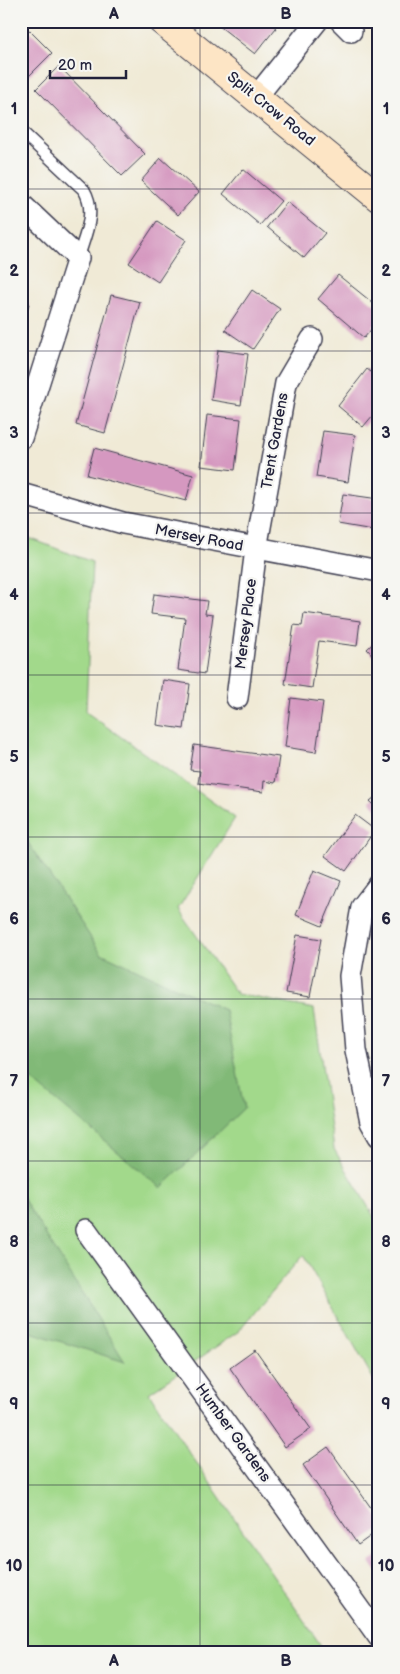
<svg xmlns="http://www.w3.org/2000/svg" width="400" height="1674" font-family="'Balsamiq Sans',sans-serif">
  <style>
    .green { fill: #a2d98b; stroke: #627e63 }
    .forest { fill: #81b977; stroke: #526e59 }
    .building { fill: #d598c0 }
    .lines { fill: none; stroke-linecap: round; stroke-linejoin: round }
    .lane-casing { stroke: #414052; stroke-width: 14 }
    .street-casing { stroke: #414052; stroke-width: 24 }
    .secondary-casing { stroke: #414052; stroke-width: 30 }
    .lane { stroke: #fff; stroke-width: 11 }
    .street { stroke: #fff; stroke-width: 21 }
    .secondary { stroke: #fde5c5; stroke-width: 28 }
    .grid { fill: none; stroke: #22223b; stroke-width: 1; stroke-opacity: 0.55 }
    .labels { text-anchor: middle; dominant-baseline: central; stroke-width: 4.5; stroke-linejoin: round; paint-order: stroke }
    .street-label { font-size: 15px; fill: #22223b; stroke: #f6f6f2 }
    .neatline { fill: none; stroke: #22223b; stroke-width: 2 }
    .grid-label { font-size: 16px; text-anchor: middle; font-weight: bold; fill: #22223b }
  </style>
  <rect width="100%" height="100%" fill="#f6f6f2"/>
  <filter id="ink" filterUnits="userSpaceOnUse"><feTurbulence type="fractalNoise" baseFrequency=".02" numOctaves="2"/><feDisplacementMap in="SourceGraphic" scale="10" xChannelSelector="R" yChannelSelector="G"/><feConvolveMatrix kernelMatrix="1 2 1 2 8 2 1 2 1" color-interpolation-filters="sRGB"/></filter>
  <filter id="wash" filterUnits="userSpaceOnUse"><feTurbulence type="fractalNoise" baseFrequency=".0096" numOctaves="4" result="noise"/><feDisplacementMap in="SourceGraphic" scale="20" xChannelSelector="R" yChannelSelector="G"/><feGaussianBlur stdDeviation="1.12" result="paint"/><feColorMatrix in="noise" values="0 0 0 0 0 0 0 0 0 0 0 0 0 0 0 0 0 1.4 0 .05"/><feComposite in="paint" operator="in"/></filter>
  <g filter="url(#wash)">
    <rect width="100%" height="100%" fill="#f0ead6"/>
    <!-- green -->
    <path class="green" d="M21 535 92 562 86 712 235 818 178 909 237 994 314 1009 334 1149 379 1225V1389L303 1255 239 1331 149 1393 326 1653H24L21 1650Z"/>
    <!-- forest -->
    <g class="forest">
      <path d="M21 832 101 953 225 1010 244 1108 161 1188 21 1071Z"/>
      <path d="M21 1195 125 1362 21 1329Z"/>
    </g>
    <g id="blocks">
      <!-- building -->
      <g class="building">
        <path d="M213 21H268L276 28 255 54Z"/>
        <path d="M21 22 52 53 28 77 21 70Z"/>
        <path d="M59 66 145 154 122 176 36 89Z"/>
        <path d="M161 158 199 192 178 215 141 181Z"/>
        <path d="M243 169 281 201 260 225 223 194Z"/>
        <path d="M287 202 325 233 304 258 267 227Z"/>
        <path d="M157 221 186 240 158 282 129 263Z"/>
        <path d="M338 275 379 308V320L364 338 318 299Z"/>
        <path d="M252 290 280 309 253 349 225 330Z"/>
        <path d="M111 295 140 302 105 433 76 425Z"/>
        <path d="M21 302 29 304 22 326H21Z"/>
        <path d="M218 350 248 354 241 405 211 400Z"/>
        <path d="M367 369 379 378V408L363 427 338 406Z"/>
        <path d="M207 415 241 419 235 470 201 466Z"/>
        <path d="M323 431 355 435 348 482 316 477Z"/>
        <path d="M94 448 193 475 186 501 87 475Z"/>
        <path d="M343 494 379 499V531L338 524Z"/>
        <path d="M154 594 207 601 205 614 213 615 205 674 178 670 185 618 151 614Z"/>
        <path d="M304 613 360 621 357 646 319 641 312 688 285 684 294 625 302 626Z"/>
        <path d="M379 638V662L367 649Z"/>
        <path d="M163 680 190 684 184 729 157 725Z"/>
        <path d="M291 698 323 702 316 752 285 747Z"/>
        <path d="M194 745 279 757 275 783 264 781 263 792 198 783 200 771 190 770Z"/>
        <path d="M379 794V811L370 801Z"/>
        <path d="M355 815 375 830 346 871 325 856Z"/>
        <path d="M314 870 341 881 322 926 296 915Z"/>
        <path d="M297 935 321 939 310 997 286 993Z"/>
        <path d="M255 1350 311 1429 285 1447 230 1368Z"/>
        <path d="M328 1447 379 1519V1530L358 1545 303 1465Z"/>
        <path d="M379 1556V1575L370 1562Z"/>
      </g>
    </g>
  </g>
  <g filter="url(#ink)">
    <use href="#blocks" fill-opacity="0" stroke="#414052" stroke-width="1"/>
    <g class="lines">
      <defs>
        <path id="lane" d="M21 131 84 190C97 212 85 235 78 258"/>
        <g id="street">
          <path d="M341 21 351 31"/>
          <path d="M257 96 317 21"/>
          <path d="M21 204 78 258 21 438"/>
          <path d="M21 494 123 523 379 571"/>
          <path d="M237 698 256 549 286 383 312 339"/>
          <path d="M379 885 362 907 350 976 356 1050 371 1122 379 1136"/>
          <path d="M86 1230 379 1637"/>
        </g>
        <path id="secondary" d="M162 21 379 198"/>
      </defs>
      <!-- lane casing -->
      <use href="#lane" class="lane-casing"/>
      <!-- street casing -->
      <use href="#street" class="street-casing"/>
      <!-- secondary casing -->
      <use href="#secondary" class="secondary-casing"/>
      <!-- lane -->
      <use href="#lane" class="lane"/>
      <!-- street -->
      <use href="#street" class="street"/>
      <!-- secondary -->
      <use href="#secondary" class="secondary"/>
    </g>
  </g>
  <!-- grid -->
  <path class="grid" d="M200 21V1653M21 189H379M21 351H379M21 513H379M21 675H379M21 837H379M21 999H379M21 1161H379M21 1323H379M21 1485H379"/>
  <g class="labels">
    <!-- street labels -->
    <g class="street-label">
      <text transform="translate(271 109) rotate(39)">Split Crow Road</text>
      <text transform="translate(275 441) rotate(-80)">Trent Gardens</text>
      <text transform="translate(199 538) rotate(11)">Mersey Road</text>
      <text transform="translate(246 624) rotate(-83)">Mersey Place</text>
      <text transform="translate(233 1433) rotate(54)">Humber Gardens</text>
    </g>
  </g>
  <!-- margin -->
  <rect width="400" height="1674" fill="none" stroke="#f6f6f2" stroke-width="55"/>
  <!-- scale -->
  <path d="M50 70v8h76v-8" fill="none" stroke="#22223b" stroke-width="2.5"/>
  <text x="58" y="70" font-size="15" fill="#22223b" stroke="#f6f6f2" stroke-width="4" paint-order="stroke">20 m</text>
  <rect x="28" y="28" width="344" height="1618" class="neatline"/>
  <g class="grid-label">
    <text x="114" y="19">A</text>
    <text x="286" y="19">B</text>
    <text x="14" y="114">1</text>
    <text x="386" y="114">1</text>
    <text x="14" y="276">2</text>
    <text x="386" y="276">2</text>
    <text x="14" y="438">3</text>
    <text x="386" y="438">3</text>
    <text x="14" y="600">4</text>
    <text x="386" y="600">4</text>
    <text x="14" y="762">5</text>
    <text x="386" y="762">5</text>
    <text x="14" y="924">6</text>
    <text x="386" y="924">6</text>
    <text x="14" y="1086">7</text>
    <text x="386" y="1086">7</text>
    <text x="14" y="1247">8</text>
    <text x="386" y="1247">8</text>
    <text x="14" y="1409">9</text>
    <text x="386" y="1409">9</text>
    <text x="14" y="1571">10</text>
    <text x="386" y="1571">10</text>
    <text x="114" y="1666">A</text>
    <text x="286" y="1666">B</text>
  </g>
</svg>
